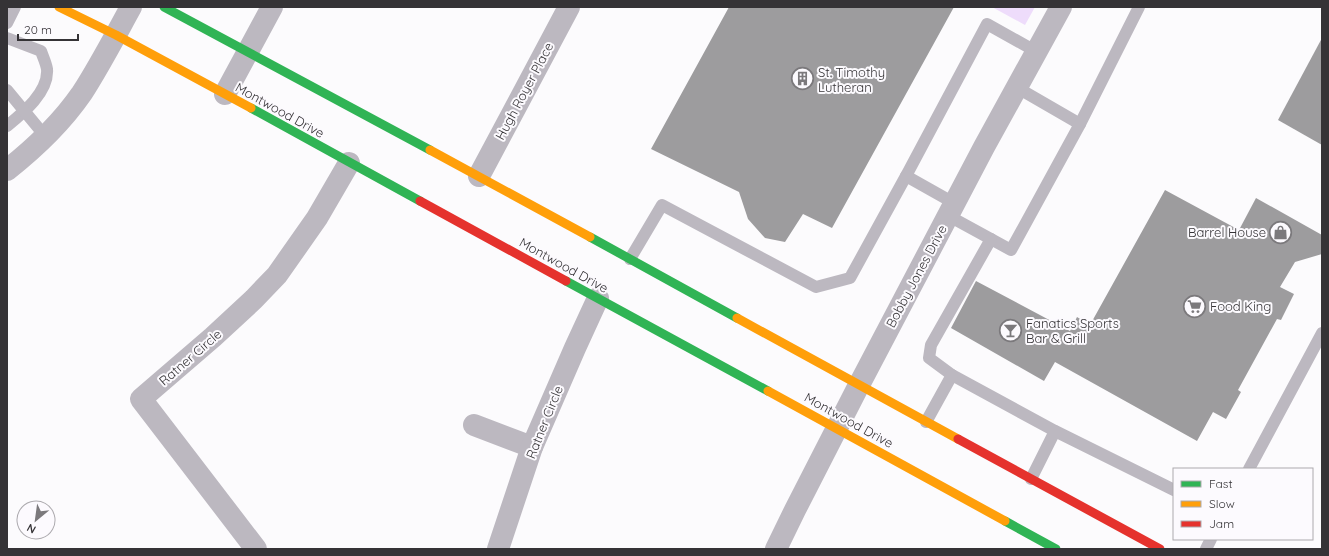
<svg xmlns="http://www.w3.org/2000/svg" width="1329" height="556" font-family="Quicksand,sans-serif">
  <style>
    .water { fill: #eedcfb }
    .building { fill: #9d9c9e }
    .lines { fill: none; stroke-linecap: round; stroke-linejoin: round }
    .lane { stroke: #bcb8c0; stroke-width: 12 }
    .street { stroke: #bcb8c0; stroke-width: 22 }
    .fast { stroke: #30b455; stroke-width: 9 }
    .slow { stroke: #ff9f0a; stroke-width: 9 }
    .jam { stroke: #e5322d; stroke-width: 9 }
    .labels { text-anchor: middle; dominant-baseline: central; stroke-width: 4; stroke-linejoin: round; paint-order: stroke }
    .poi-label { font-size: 13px; fill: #353336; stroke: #fcfafe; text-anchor: start }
    .street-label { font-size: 13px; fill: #353336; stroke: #fcfafe }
  </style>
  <rect width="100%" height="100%" fill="#fcfbfd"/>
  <!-- water -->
  <path class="water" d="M992 7H1035L1025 25Z"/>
  <!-- building -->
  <g class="building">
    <path d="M729 7H954L832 228 803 214 785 242 765 238 748 219 739 192 651 149Z"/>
    <path d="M1322 38V145L1278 120Z"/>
    <path d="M1165 190 1239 230 1256 198 1322 235V254L1295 262 1280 287 1294 294 1281 320 1277 319 1238 390 1241 392 1226 419 1213 412 1197 441 1055 362 1044 381 951 328 976 281 1070 331 1077 317 1090 325Z"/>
  </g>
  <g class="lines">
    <!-- lane -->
    <g class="lane">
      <path d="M7 23 15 7"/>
      <path d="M7 38 41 51C43 57 46 63 47 69 49 92 23 113 7 126"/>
      <path d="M1016 87 1080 124"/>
      <path d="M7 90 45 136"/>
      <path d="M906 176 987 24 1037 52"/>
      <path d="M947 215 1011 250 1080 124 1139 7"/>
      <path d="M991 239 931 345 929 358 952 375 1055 431 1174 490"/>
      <path d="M630 259 662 205 816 287 850 278 906 176 954 203"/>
      <path d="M926 422 952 375"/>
      <path d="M1249 469 1322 333"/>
      <path d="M1031 479 1055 431"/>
      <path d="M1206 549 1211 539"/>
    </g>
    <!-- street -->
    <g class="street">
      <path d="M225 94 272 7"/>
      <path d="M7 170C35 148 62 122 82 93 100 65 115 36 131 7"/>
      <path d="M479 176 569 7"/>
      <path d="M474 425 532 447"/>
      <path d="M256 549 141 399 213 337 254 299 277 275 317 218 349 163"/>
      <path d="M498 549 532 447 575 348 598 298"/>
      <path d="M776 549 795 510 859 385 984 147 1061 7"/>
    </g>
    <!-- fast -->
    <g class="fast">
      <path d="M164 7 430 150"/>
      <path d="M251 108 420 201"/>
      <path d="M590 237 737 318"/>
      <path d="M566 281 768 391"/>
      <path d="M1005 521 1056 549"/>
    </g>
    <!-- slow -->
    <g class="slow">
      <path d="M59 7 116 35 251 108"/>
      <path d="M430 150 590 237"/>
      <path d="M737 318 958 439"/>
      <path d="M768 391 1005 521"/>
    </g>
    <!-- jam -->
    <g class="jam">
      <path d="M420 201 566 281"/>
      <path d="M958 439 1160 549"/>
    </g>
  </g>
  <!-- icons -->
  <defs>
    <symbol id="building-ring" viewBox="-11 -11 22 22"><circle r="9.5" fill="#fcfafe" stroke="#7b797c" stroke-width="1.5"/><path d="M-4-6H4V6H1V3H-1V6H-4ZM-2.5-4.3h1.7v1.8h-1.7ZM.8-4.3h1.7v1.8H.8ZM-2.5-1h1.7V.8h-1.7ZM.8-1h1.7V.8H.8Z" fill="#7b797c"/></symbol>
    <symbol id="shop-ring" viewBox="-11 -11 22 22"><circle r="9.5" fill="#fcfafe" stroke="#7b797c" stroke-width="1.5"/><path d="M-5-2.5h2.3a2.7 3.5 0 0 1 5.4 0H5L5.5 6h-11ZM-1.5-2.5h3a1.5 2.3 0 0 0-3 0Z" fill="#7b797c"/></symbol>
    <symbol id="supermarket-ring" viewBox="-11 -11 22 22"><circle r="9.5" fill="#fcfafe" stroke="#7b797c" stroke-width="1.5"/><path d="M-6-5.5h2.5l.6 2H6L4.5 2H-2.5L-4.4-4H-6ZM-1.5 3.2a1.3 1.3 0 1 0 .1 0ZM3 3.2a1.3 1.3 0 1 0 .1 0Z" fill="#7b797c"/></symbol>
    <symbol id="bar-ring" viewBox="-11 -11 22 22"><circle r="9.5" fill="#fcfafe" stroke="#7b797c" stroke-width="1.5"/><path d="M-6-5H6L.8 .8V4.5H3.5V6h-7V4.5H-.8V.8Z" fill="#7b797c"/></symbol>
  </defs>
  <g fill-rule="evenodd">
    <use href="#building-ring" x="790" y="66" width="25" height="25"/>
    <use href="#shop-ring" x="1268" y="220" width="25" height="25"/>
    <use href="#supermarket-ring" x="1182" y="294" width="25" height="25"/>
    <use href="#bar-ring" x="998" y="318" width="25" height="25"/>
  </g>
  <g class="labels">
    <!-- poi labels -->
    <g class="poi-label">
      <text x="818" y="72">St. Timothy<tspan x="818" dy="15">Lutheran</tspan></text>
      <text x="1266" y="232" text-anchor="end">Barrel House</text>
      <text x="1210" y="306">Food King</text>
      <text x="1026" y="323">Fanatics Sports<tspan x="1026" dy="15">Bar &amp; Grill</tspan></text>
    </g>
    <!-- street labels -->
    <g class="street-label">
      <text transform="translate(524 91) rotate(-62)">Hugh Royer Place</text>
      <text transform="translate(280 110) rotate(29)">Montwood Drive</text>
      <text transform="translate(564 265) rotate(29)">Montwood Drive</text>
      <text transform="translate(916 276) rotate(-62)">Bobby Jones Drive</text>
      <text transform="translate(190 357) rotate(-41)">Ratner Circle</text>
      <text transform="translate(849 420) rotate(29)">Montwood Drive</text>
      <text transform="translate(544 422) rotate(-68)">Ratner Circle</text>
    </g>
  </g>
  <!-- border -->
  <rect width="1329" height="556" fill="none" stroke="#353336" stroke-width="16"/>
  <!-- legend -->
  <rect x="1173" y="468" width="140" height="72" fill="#fcfafe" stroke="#acaaae"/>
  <rect x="1181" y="481" width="20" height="6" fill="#30b455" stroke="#acaaae"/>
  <text x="1209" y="488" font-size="12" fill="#353336">Fast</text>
  <rect x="1181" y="501" width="20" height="6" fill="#ff9f0a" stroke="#acaaae"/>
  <text x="1209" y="508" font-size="12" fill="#353336">Slow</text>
  <rect x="1181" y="521" width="20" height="6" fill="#e5322d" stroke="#acaaae"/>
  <text x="1209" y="528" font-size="12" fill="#353336">Jam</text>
  <!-- north arrow -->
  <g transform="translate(36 520) rotate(209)"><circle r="19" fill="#fcfafe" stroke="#acaaae"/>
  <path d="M0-3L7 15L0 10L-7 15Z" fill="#7b797c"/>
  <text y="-6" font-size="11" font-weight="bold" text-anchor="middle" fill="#353336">N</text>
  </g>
  <!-- scale -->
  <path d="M18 34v6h60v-6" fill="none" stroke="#353336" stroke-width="2"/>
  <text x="24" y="34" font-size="12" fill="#353336" stroke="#fcfafe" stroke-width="3" paint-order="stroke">20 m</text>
</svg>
